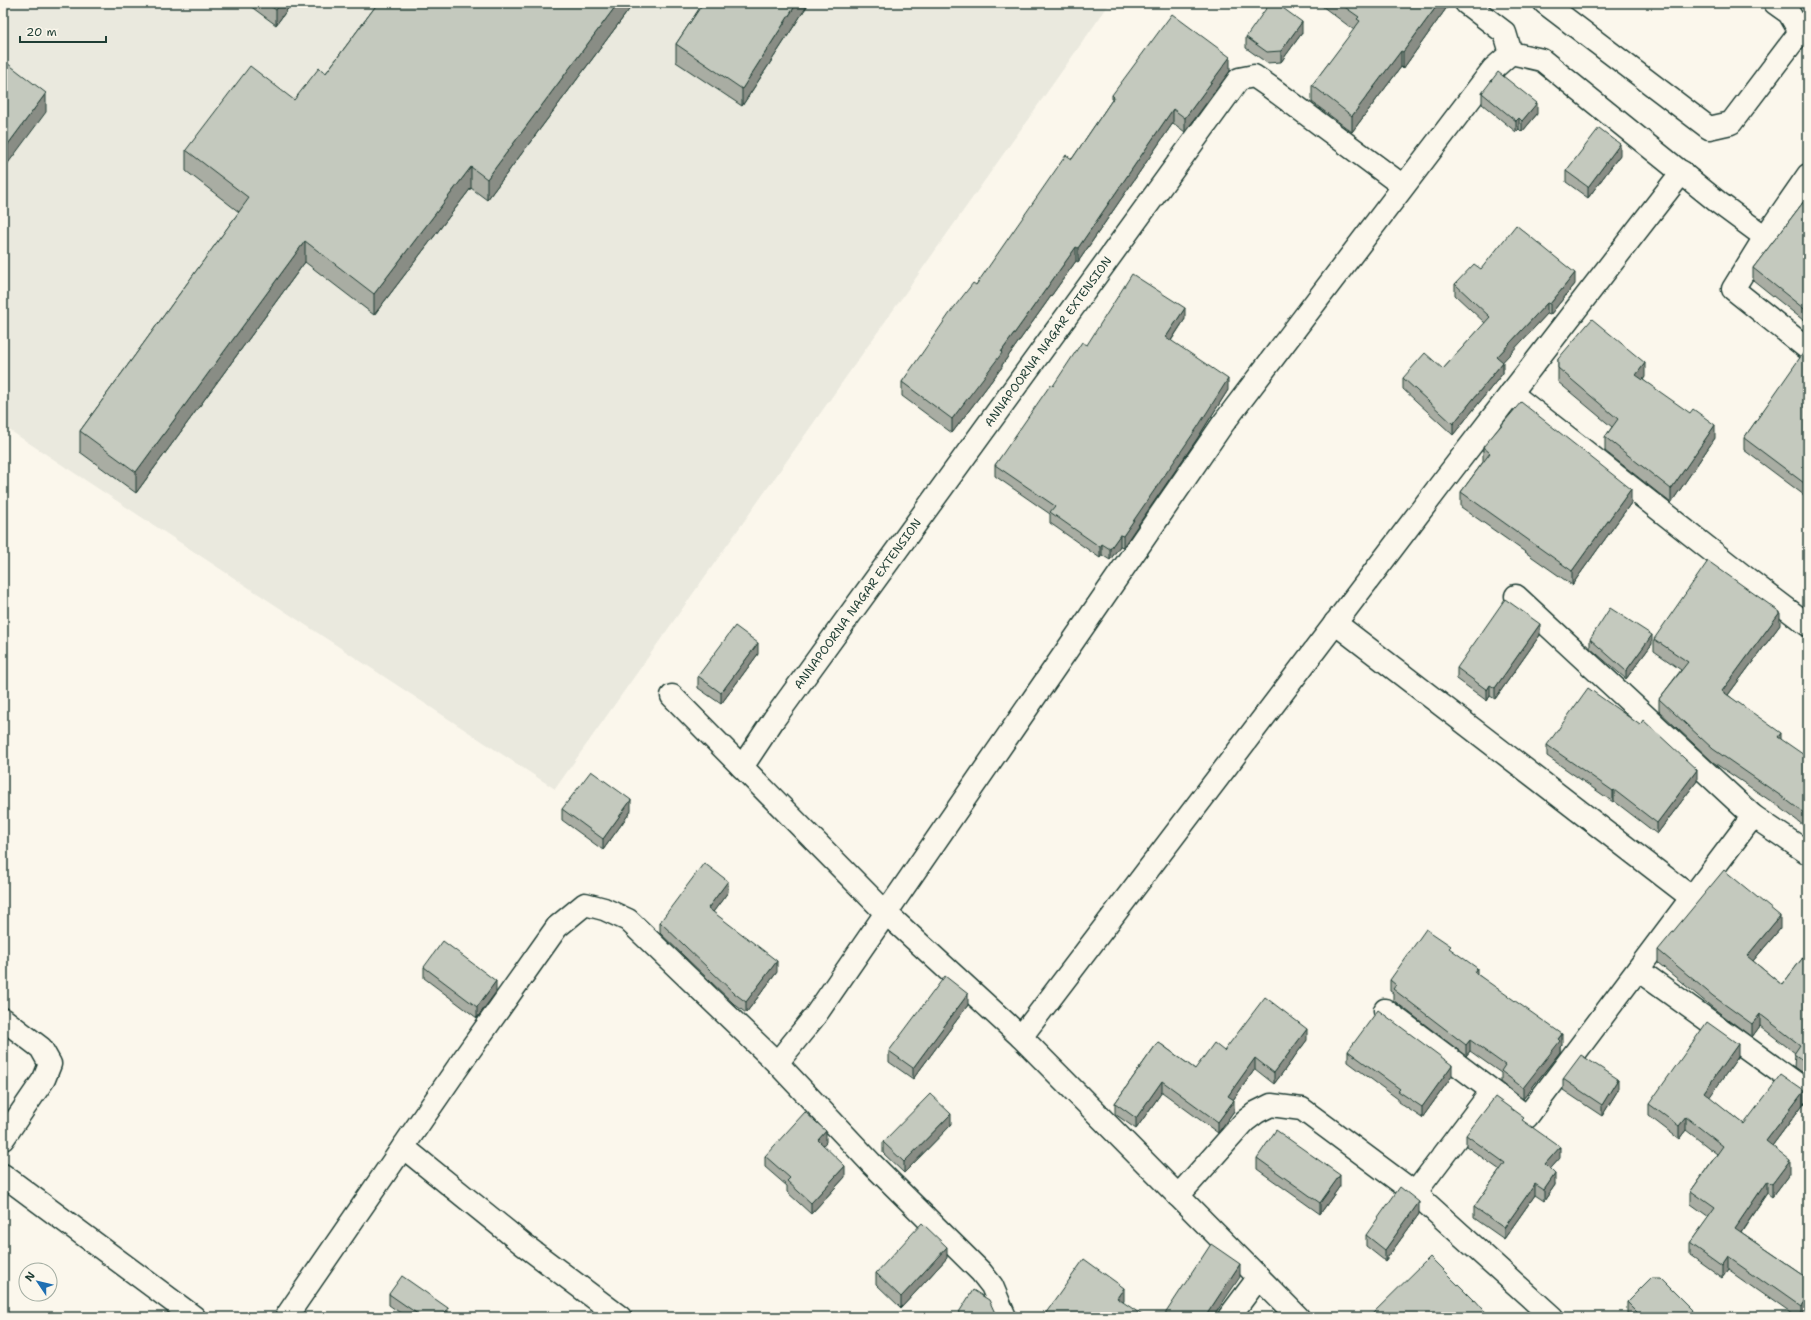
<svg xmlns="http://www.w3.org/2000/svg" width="1811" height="1320" font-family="'Shantell Sans',sans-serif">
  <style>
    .built { fill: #eae9de }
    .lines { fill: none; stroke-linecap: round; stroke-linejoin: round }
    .street-casing { stroke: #1f3d34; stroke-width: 25 }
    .street { stroke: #fbf7ec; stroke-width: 22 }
    .wall { fill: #a9ada3; stroke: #1f3d34 }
    .shaded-wall { fill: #898d85; stroke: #1f3d34 }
    .building { fill: #c4c9be; stroke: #1f3d34 }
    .labels { text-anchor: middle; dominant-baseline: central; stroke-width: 3; stroke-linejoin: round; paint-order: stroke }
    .street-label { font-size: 12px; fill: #1f3d34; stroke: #fbf7ec }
  </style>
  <rect width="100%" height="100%" fill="#fbf7ec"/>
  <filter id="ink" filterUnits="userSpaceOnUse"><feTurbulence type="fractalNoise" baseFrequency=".025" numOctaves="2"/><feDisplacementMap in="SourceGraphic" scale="8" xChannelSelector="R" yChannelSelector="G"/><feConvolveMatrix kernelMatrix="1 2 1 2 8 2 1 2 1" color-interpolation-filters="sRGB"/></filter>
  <g filter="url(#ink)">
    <!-- built -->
    <path class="built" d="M3 3H1110L555 789 3 426Z"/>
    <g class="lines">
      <defs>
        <g id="street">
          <path d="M1466 3 1505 33 1511 53"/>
          <path d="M1545 3 1709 128 1731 123 1800 32 1789 13 1775 3"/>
          <path d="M1765 237 1733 289 1808 349"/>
          <path d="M1511 393 1741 574 1808 625"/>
          <path d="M1516 596 1753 816"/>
          <path d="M1335 623 1692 898"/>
          <path d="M672 696 886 913 1021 1037 1298 1317"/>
          <path id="s1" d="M742 767 774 719 1239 79 1254 76 1270 87 1403 186"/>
          <path d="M1638 970 1808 1092"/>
          <path d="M1385 1010 1527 1117 1753 816 1808 853"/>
          <path d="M3 1019 41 1048 50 1064 44 1079 3 1139"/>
          <path d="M1021 1037 1441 484 1682 172"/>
          <path d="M777 1063 871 1163 981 1272 992 1286 1005 1317"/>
          <path d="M1492 1091 1415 1193 1552 1317"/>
          <path d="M403 1147 524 1245 620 1317"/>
          <path d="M3 1175 194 1317"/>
          <path d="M1178 1196 1245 1121 1257 1112 1271 1105 1302 1109 1415 1193"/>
          <path d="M286 1317 465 1057 557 927 585 904 604 909 628 920 777 1063 815 1016 1222 425 1493 69 1511 53 1542 60 1719 203 1765 237 1808 175"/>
          <path d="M1229 1317 1259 1277"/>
        </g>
      </defs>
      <!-- street casing -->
      <use href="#street" class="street-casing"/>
      <!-- street -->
      <use href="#street" class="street"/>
    </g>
    <!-- wall -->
    <g class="wall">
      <path d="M246 3H292L276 25Z"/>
      <path d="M378 3H634L487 200 471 188 374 315 305 262 136 493 80 452V431L239 212 186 171V150L294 100 326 73Z"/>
      <path d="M703 3H809L742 106 676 62V44Z"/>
      <path d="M1318 3H1450L1403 69 1401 67 1352 132 1312 102V85L1354 30Z"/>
      <path d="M1302 33 1281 62 1267 63 1246 48V37Z"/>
      <path d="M1230 71 1185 132 1173 123 1078 262 1076 261 1002 365V367L952 433 902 396V382L1072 159 1112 100V95Z"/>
      <path d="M1482 93 1537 114 1522 132 1519 129 1516 132 1482 104Z"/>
      <path d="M1620 155 1588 198 1566 182V171Z"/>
      <path d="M1808 196V324L1753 280V268Z"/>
      <path d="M1481 269 1575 284 1550 315 1547 314 1502 362 1503 373 1453 435 1403 389V378L1443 369 1485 323 1455 295V284Z"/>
      <path d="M1185 319 1171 341 1228 390 1197 439 1123 547 1120 546 1110 560 1102 555 1100 558 1050 523V514L995 476V465L1087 345Z"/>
      <path d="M1808 348V498L1744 450V438Z"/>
      <path d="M1558 359 1645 377 1643 380 1715 438 1671 503 1605 451V437L1612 427 1558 382Z"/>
      <path d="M1483 447 1631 503 1572 585 1461 507V492L1483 462Z"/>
      <path d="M1780 625 1728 695 1808 762V829L1781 808 1713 762 1659 711V699L1681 670 1654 651V639Z"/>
      <path d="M1540 635 1495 699 1490 696 1487 701 1457 679V668Z"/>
      <path d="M1590 639 1652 644 1626 679 1590 648Z"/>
      <path d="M758 654 721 704 698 688V676Z"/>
      <path d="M1547 745 1697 781 1657 834 1614 801 1613 802 1547 756Z"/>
      <path d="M562 809 631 811 603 850 562 820Z"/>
      <path d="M728 892 713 912 777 972 746 1013 734 1004 660 933V922Z"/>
      <path d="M1780 929 1753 961 1782 985 1808 951V1077L1794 1067 1795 1053 1760 1026 1752 1037 1713 1008 1658 963V950Z"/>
      <path d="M1808 932V950L1805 949V936Z"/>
      <path d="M1451 950 1477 974 1562 1045 1560 1047V1052L1523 1099 1501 1082V1073L1470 1051 1466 1056 1393 1000V993L1390 991V980Z"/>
      <path d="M424 967 496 992 477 1018 424 978Z"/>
      <path d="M968 1005 913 1079 889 1062V1051Z"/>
      <path d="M1307 1040 1274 1084 1255 1069 1233 1100 1234 1111 1218 1133 1162 1092 1136 1129 1115 1114V1103L1158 1042 1195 1069 1224 1051Z"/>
      <path d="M1348 1051 1452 1076 1422 1118 1398 1102V1099L1348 1062Z"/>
      <path d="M1738 1057 1709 1097 1744 1124 1804 1103 1772 1146 1790 1173 1772 1197 1767 1193 1741 1232 1808 1278V1307L1801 1317H1795L1728 1270 1722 1278 1690 1255V1243L1709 1217 1691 1204V1191L1717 1154 1686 1130 1679 1139 1649 1116V1104Z"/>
      <path d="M1563 1079 1618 1090 1602 1116 1563 1090Z"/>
      <path d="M1524 1122 1560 1158 1550 1169 1555 1185 1544 1201 1535 1195 1504 1239 1474 1218V1207L1500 1170 1466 1146V1135Z"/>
      <path d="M951 1125 904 1173 883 1153V1142Z"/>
      <path d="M826 1142 823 1145 845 1177 811 1214 787 1192V1186L765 1167V1156Z"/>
      <path d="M1257 1158 1340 1186 1320 1214 1257 1169Z"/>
      <path d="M1419 1214 1385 1261 1366 1246V1235Z"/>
      <path d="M947 1258 901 1308 876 1284V1273Z"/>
      <path d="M389 1294 448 1317H406L389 1305Z"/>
      <path d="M1627 1302 1696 1317H1630L1627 1313Z"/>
    </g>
    <!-- shaded-wall -->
    <g class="shaded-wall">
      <path d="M281 3H292L276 25V10Z"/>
      <path d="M618 3H634L487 200V179Z"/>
      <path d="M797 3H809L742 106V89Z"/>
      <path d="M1439 3H1450L1403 69V52Z"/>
      <path d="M1302 22V33L1281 62V51Z"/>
      <path d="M1401 51V67L1352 132V116Z"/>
      <path d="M1230 57V71L1185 132V118Z"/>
      <path d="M46 93V112L3 170V151Z"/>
      <path d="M1537 103V114L1522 132V121Z"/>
      <path d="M1173 109V123L1078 262V248Z"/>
      <path d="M1519 118V129L1516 132V121Z"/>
      <path d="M1620 144V155L1588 198V187Z"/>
      <path d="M471 167V188L374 315V294Z"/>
      <path d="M305 241V262L136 493V472Z"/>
      <path d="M1076 247V261L1002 365V367L952 433V419L1001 352Z"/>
      <path d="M1575 273V284L1550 315V304Z"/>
      <path d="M1547 303V314L1497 368V357Z"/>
      <path d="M1185 308V319L1166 348V337Z"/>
      <path d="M1503 362V373L1453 435V424Z"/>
      <path d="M1645 363V377L1636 388V375Z"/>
      <path d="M1228 379V390L1197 439 1123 547V536Z"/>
      <path d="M1715 425V438L1671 503V489Z"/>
      <path d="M1631 489V503L1572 585V571Z"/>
      <path d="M1120 535V546L1110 560V549Z"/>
      <path d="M1102 544V555L1100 558V547Z"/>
      <path d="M1780 612V625L1722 703V691Z"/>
      <path d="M1540 624V635L1495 699V688Z"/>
      <path d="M1652 635V644L1626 679V671Z"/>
      <path d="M758 643V654L721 704V693Z"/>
      <path d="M1490 685V696L1487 701V690Z"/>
      <path d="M1781 733V746L1778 737Z"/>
      <path d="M1697 770V781L1657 834V823Z"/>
      <path d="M1614 790V801L1613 802V791Z"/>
      <path d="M631 800V811L603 850V839Z"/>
      <path d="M728 881V892L708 919V908Z"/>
      <path d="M1780 916V929L1747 968V956Z"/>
      <path d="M777 961V972L746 1013V1002Z"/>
      <path d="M1477 968V979L1474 972Z"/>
      <path d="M496 981V992L477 1018V1007Z"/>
      <path d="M968 994V1005L913 1079V1068Z"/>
      <path d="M1760 1014V1026L1752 1037V1024Z"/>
      <path d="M1307 1029V1040L1274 1084V1073Z"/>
      <path d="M1562 1034V1045L1560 1047V1052L1523 1099V1088Z"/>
      <path d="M1470 1040V1051L1466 1056V1045Z"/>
      <path d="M1738 1044V1057L1704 1105V1092Z"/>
      <path d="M1255 1058V1069L1228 1107V1096Z"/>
      <path d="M1452 1065V1076L1422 1118V1107Z"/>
      <path d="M1618 1079V1090L1602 1116V1105Z"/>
      <path d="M1162 1081V1092L1136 1129V1118Z"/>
      <path d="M1804 1091V1103L1766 1154V1141Z"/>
      <path d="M1234 1100V1111L1218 1133V1122Z"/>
      <path d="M951 1114V1125L904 1173V1162Z"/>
      <path d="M1686 1117V1130L1679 1139V1126Z"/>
      <path d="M826 1131V1142L818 1151V1140Z"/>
      <path d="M1560 1147V1158L1545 1175V1164Z"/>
      <path d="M1790 1160V1173L1772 1197V1184Z"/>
      <path d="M845 1166V1177L811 1214V1203Z"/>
      <path d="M1555 1174V1185L1544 1201V1190Z"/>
      <path d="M1340 1175V1186L1320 1214V1203Z"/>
      <path d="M1767 1181V1193L1735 1240V1228Z"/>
      <path d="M1535 1184V1195L1504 1239V1228Z"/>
      <path d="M1419 1202V1214L1385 1261V1250Z"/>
      <path d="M947 1247V1258L901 1308V1297Z"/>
      <path d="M1728 1257V1270L1722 1278V1266Z"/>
      <path d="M1240 1264V1277L1213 1317H1205Z"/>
      <path d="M1124 1288V1301L1117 1311V1298Z"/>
      <path d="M1808 1295V1307L1801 1317H1799V1307Z"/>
      <path d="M448 1308V1317H442Z"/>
    </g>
    <!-- building -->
    <g class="building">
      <path d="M266 3H281L276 10Z"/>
      <path d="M378 3H618L487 179 471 167 374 294 305 241 136 472 80 431 249 198 186 150 250 66 294 100 319 68 326 73Z"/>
      <path d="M703 3H797L742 89 676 44Z"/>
      <path d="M1270 3H1276L1302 22 1281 51 1267 52 1246 37Z"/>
      <path d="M1339 3H1439L1403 52 1401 51 1352 116 1312 85 1360 21 1357 19 1359 17Z"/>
      <path d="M1172 14 1230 57 1185 118 1173 109 1078 248 1076 247 1001 352 1002 353 952 419 902 382 952 310 973 283 976 285 1066 155 1072 159 1114 97 1112 95Z"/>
      <path d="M3 60 46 93 3 151Z"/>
      <path d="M1498 72 1537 103 1522 121 1519 118 1516 121 1482 93Z"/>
      <path d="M1599 128 1620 144 1588 187 1566 171Z"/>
      <path d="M1808 196V312L1753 268Z"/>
      <path d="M1516 225 1575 273 1550 304 1547 303 1497 357 1503 362 1453 424 1403 378 1425 353 1443 369 1490 317 1455 284 1474 264 1481 269Z"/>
      <path d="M1132 274 1185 308 1166 337 1228 379 1197 428 1123 536 1120 535 1110 549 1102 544 1100 547 1050 512 1055 506 995 465 1051 384 1053 386 1082 342 1087 345Z"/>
      <path d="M1592 319 1645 363 1636 375 1690 413 1693 409 1715 425 1671 489 1605 437 1618 419 1558 368V359Z"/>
      <path d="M1808 348V486L1744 438 1806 349Z"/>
      <path d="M1521 402 1631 489 1572 571 1461 492 1490 453 1483 447Z"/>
      <path d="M1708 561 1780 612 1722 691 1781 733 1778 737 1807 757 1805 760 1808 762V816L1781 796 1713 749 1659 699 1688 662 1654 639Z"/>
      <path d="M1505 599 1540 624 1495 688 1490 685 1487 690 1457 668Z"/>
      <path d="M1610 608 1652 635 1626 671 1590 639Z"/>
      <path d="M735 626 758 643 721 693 698 676Z"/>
      <path d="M1588 688 1640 725 1643 720 1697 770 1657 823 1614 790 1613 791 1547 745Z"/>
      <path d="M591 771 631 800 603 839 562 809Z"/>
      <path d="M704 863 728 881 708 908 777 961 746 1002 734 993 660 922Z"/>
      <path d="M1724 870 1780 916 1747 956 1782 985 1808 951V1064L1794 1054 1800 1045 1760 1014 1752 1024 1713 996 1658 950Z"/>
      <path d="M1426 929 1451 946 1449 948 1477 968 1474 972 1562 1034 1558 1039 1560 1041 1523 1088 1501 1071 1505 1065 1470 1040 1466 1045 1393 989 1396 985 1390 980Z"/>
      <path d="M1808 932V938L1805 936Z"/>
      <path d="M443 941 496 981 477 1007 424 967Z"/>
      <path d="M945 976 968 994 913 1068 889 1051Z"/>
      <path d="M1265 997 1307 1029 1274 1073 1255 1058 1228 1096 1234 1100 1218 1122 1162 1081 1136 1118 1115 1103 1158 1042 1195 1069 1214 1043 1224 1051Z"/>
      <path d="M1378 1010 1452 1065 1422 1107 1398 1091 1400 1089 1348 1051Z"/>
      <path d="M1707 1022 1738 1044 1704 1092 1744 1124 1781 1075 1804 1091 1766 1141 1790 1160 1772 1184 1767 1181 1735 1228 1808 1278V1295L1799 1307 1728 1257 1722 1266 1690 1243 1715 1208 1691 1191 1723 1146 1686 1117 1679 1126 1649 1104Z"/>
      <path d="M1581 1055 1618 1079 1602 1105 1563 1079Z"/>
      <path d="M930 1094 951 1114 904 1162 883 1142Z"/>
      <path d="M1495 1097 1524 1118 1522 1120 1560 1147 1545 1164 1555 1174 1544 1190 1535 1184 1504 1228 1474 1207 1505 1163 1466 1135Z"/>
      <path d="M805 1112 826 1131 818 1140 845 1166 811 1203 787 1181 790 1178 765 1156Z"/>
      <path d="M1276 1130 1340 1175 1320 1203 1257 1158Z"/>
      <path d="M1400 1187 1419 1202 1385 1250 1366 1235Z"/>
      <path d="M922 1223 947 1247 901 1297 876 1273Z"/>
      <path d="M1211 1244 1240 1264 1205 1317H1163Z"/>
      <path d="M1430 1257 1474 1301 1475 1300 1490 1317H1369Z"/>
      <path d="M1084 1259 1124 1288 1117 1298 1145 1317H1043Z"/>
      <path d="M402 1276 448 1308 442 1317H422L389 1294Z"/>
      <path d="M1651 1278H1660L1696 1314 1693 1317H1642L1627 1302Z"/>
      <path d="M973 1290 989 1300 995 1313 993 1317H956Z"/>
    </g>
  </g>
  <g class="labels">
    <!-- street labels -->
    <g class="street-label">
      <text stroke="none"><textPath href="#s1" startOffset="524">ANNAPOORNA NAGAR EXTENSION</textPath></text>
      <text stroke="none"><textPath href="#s1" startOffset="200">ANNAPOORNA NAGAR EXTENSION</textPath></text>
    </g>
  </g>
  <!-- margin -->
  <rect width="1811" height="1320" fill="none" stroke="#fbf7ec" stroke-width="16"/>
  <rect x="8" y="8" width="1795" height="1304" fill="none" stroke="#1f3d34" stroke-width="1.5" filter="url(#ink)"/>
  <!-- north arrow -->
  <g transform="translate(38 1282) rotate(305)"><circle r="19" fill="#fbf7ec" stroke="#a3ada2"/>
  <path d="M0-3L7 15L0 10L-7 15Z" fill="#1f6fb2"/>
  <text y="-6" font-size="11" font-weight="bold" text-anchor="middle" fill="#1f3d34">N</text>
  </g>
  <!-- scale -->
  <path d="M20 36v6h86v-6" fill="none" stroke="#1f3d34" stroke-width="2"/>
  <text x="26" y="36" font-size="12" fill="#1f3d34" stroke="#fbf7ec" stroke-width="3" paint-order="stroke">20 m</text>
</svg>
